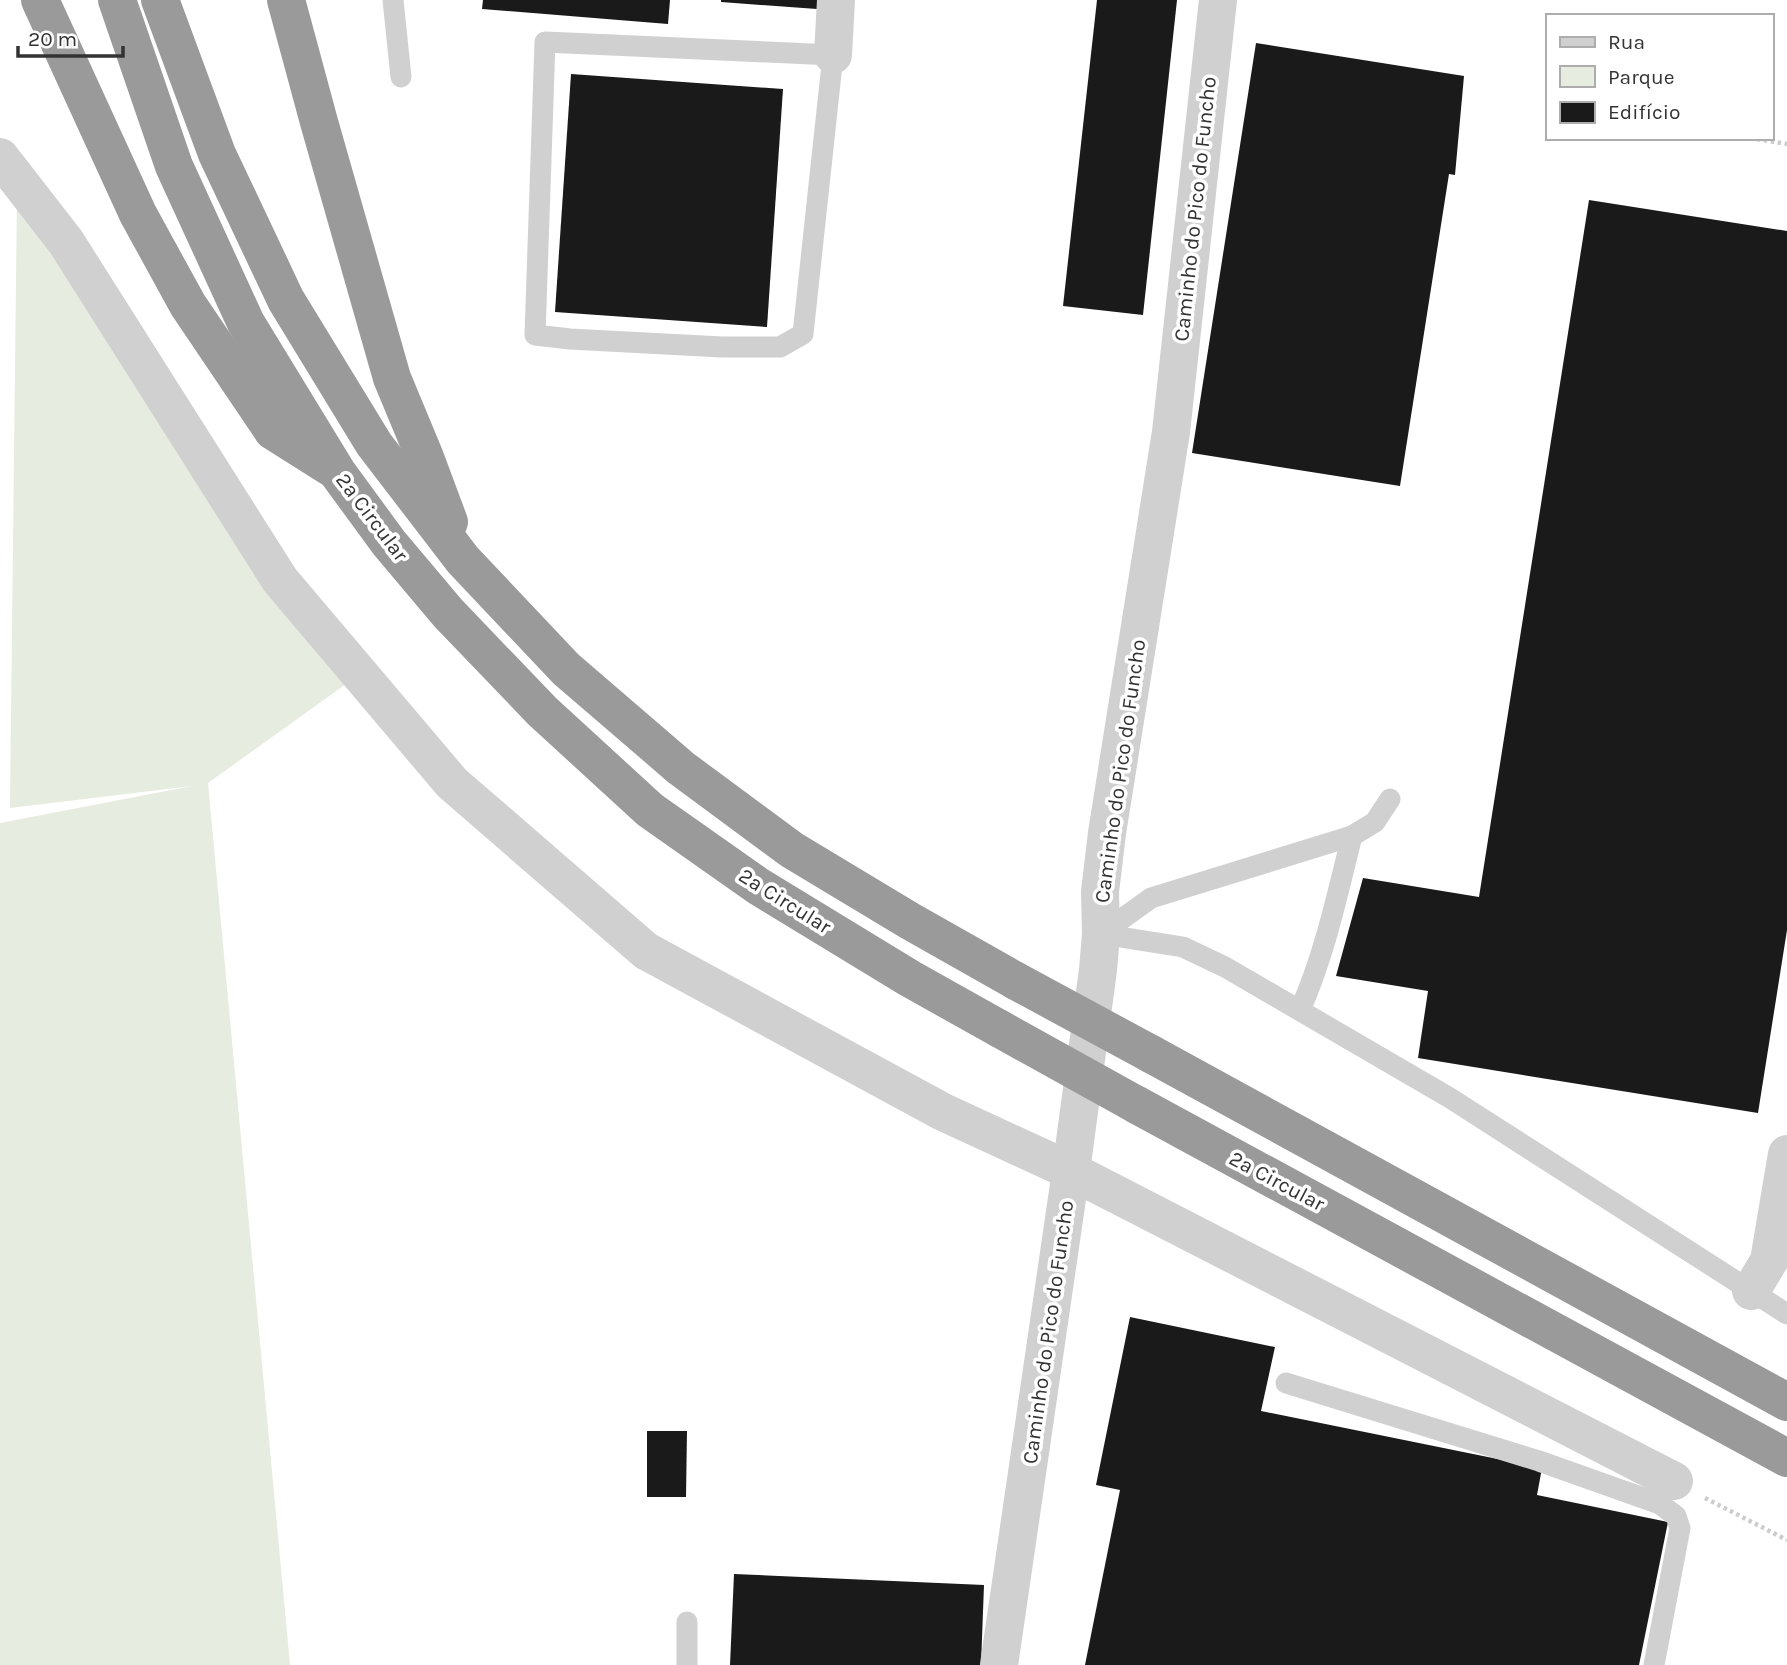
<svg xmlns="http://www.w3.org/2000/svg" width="1787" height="1665" font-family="Karla,sans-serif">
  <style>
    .green { fill: #e6ecdf }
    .building { fill: #1a1a1a }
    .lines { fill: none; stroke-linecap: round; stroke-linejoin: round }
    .path { stroke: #cdcdcd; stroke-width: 4.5; stroke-dasharray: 3.5 3.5; stroke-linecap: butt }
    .lane { stroke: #d0d0d0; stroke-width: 21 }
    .street { stroke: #d0d0d0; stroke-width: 38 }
    .highway { stroke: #9a9a9a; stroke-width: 38 }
    .highway-bridge { stroke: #9a9a9a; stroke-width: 38 }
    .labels { text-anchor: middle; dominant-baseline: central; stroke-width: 7; stroke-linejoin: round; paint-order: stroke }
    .street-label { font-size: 21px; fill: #333; stroke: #fff }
  </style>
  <rect width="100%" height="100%" fill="#fff"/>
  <!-- green -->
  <path class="green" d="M17 194 346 684 208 783 290 1665H0V823L192 786 10 808Z"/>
  <!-- building -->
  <g class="building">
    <path d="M483 0H670L668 24 482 9Z"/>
    <path d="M721 0H817V9L721 2Z"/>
    <path d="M1097 0H1177L1143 315 1063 306Z"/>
    <path d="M1256 43 1464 76 1455 175 1449 174 1400 486 1192 453Z"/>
    <path d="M571 74 783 89 767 327 555 312Z"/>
    <path d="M1589 200 1787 231V930L1758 1113 1418 1058 1428 991 1336 976 1363 878 1479 897Z"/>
    <path d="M1130 1317 1275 1347 1261 1411 1542 1468 1537 1495 1668 1522 1639 1665H1085L1120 1490 1096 1485Z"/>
    <path d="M647 1431H687L686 1497H647Z"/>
    <path d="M734 1574 984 1585 981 1665H730Z"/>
  </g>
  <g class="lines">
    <!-- path -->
    <g class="path">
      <path d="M1750 138 1787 144"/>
      <path d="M1705 1498 1787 1540"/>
    </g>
    <!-- lane -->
    <g class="lane">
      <path d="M393 0 401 77"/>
      <path d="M545 42 833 55 803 334 780 347H722L570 339 535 335Z"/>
      <path d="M1101 934 1183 947 1225 967 1450 1098 1787 1314"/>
      <path d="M1101 934 1151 898 1352 836"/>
      <path d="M1300 1010C1325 954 1337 895 1352 836L1375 822 1390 799"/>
      <path d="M1286 1383 1539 1461 1660 1504 1676 1516 1680 1528 1654 1665"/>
      <path d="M687 1665V1622"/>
    </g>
    <!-- street -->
    <g class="street">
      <path d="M833 55 836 0"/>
      <path d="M0 157 66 242 280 580 452 783 646 951 943 1112 1071 1171 1674 1481"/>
      <path d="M1751 1291 1769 1261 1787 1154"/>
      <path d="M999 1665 1071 1171 1098 970 1101 934 1100 892 1107 833 1171 432 1218 0"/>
    </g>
    <!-- highway -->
    <g class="highway">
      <path d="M40 0 138 214 188 305 273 431 330 467"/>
      <path d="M117 0 174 166 246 323 337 472 389 543 448 613 542 711 650 810 758 886 909 978 1000 1029"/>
      <path d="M160 0 217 154 286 300 374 444 463 560 566 669 681 768 792 850 910 921 1016 981"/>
      <path d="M286 0 319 122 392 378 424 455 449 522"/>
      <path d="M1151 1054 1787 1402"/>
      <path d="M1137 1105 1787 1458"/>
    </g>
    <!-- highway-bridge -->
    <g class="highway-bridge">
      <path d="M1016 981 1151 1054"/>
      <path d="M1000 1029 1137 1105"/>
    </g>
  </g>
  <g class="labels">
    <!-- street labels -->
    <g class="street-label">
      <text transform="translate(1195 209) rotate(-84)">Caminho do Pico do Funcho</text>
      <text transform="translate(372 517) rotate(53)">2ª Circular</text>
      <text transform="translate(1120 771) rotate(-82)">Caminho do Pico do Funcho</text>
      <text transform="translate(785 901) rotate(32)">2ª Circular</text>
      <text transform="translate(1277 1181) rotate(28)">2ª Circular</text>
      <text transform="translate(1048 1332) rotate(-82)">Caminho do Pico do Funcho</text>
    </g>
  </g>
  <!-- legend -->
  <rect x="1546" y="14" width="228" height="126" fill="#ffffff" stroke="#adadad" stroke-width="2"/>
  <rect x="1560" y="37" width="35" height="10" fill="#d0d0d0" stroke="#adadad" stroke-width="2"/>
  <text x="1608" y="49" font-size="21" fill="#333333">Rua</text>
  <rect x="1560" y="66" width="35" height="21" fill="#e6ecdf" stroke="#adadad" stroke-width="2"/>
  <text x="1608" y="84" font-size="21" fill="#333333">Parque</text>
  <rect x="1560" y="102" width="35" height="21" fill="#1a1a1a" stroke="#adadad" stroke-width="2"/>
  <text x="1608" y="119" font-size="21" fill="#333333">Edifício</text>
  <!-- scale -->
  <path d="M18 46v10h105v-10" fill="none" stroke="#333333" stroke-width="3.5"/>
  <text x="28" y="46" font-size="21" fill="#333333" stroke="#ffffff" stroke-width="5" paint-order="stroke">20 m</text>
</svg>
